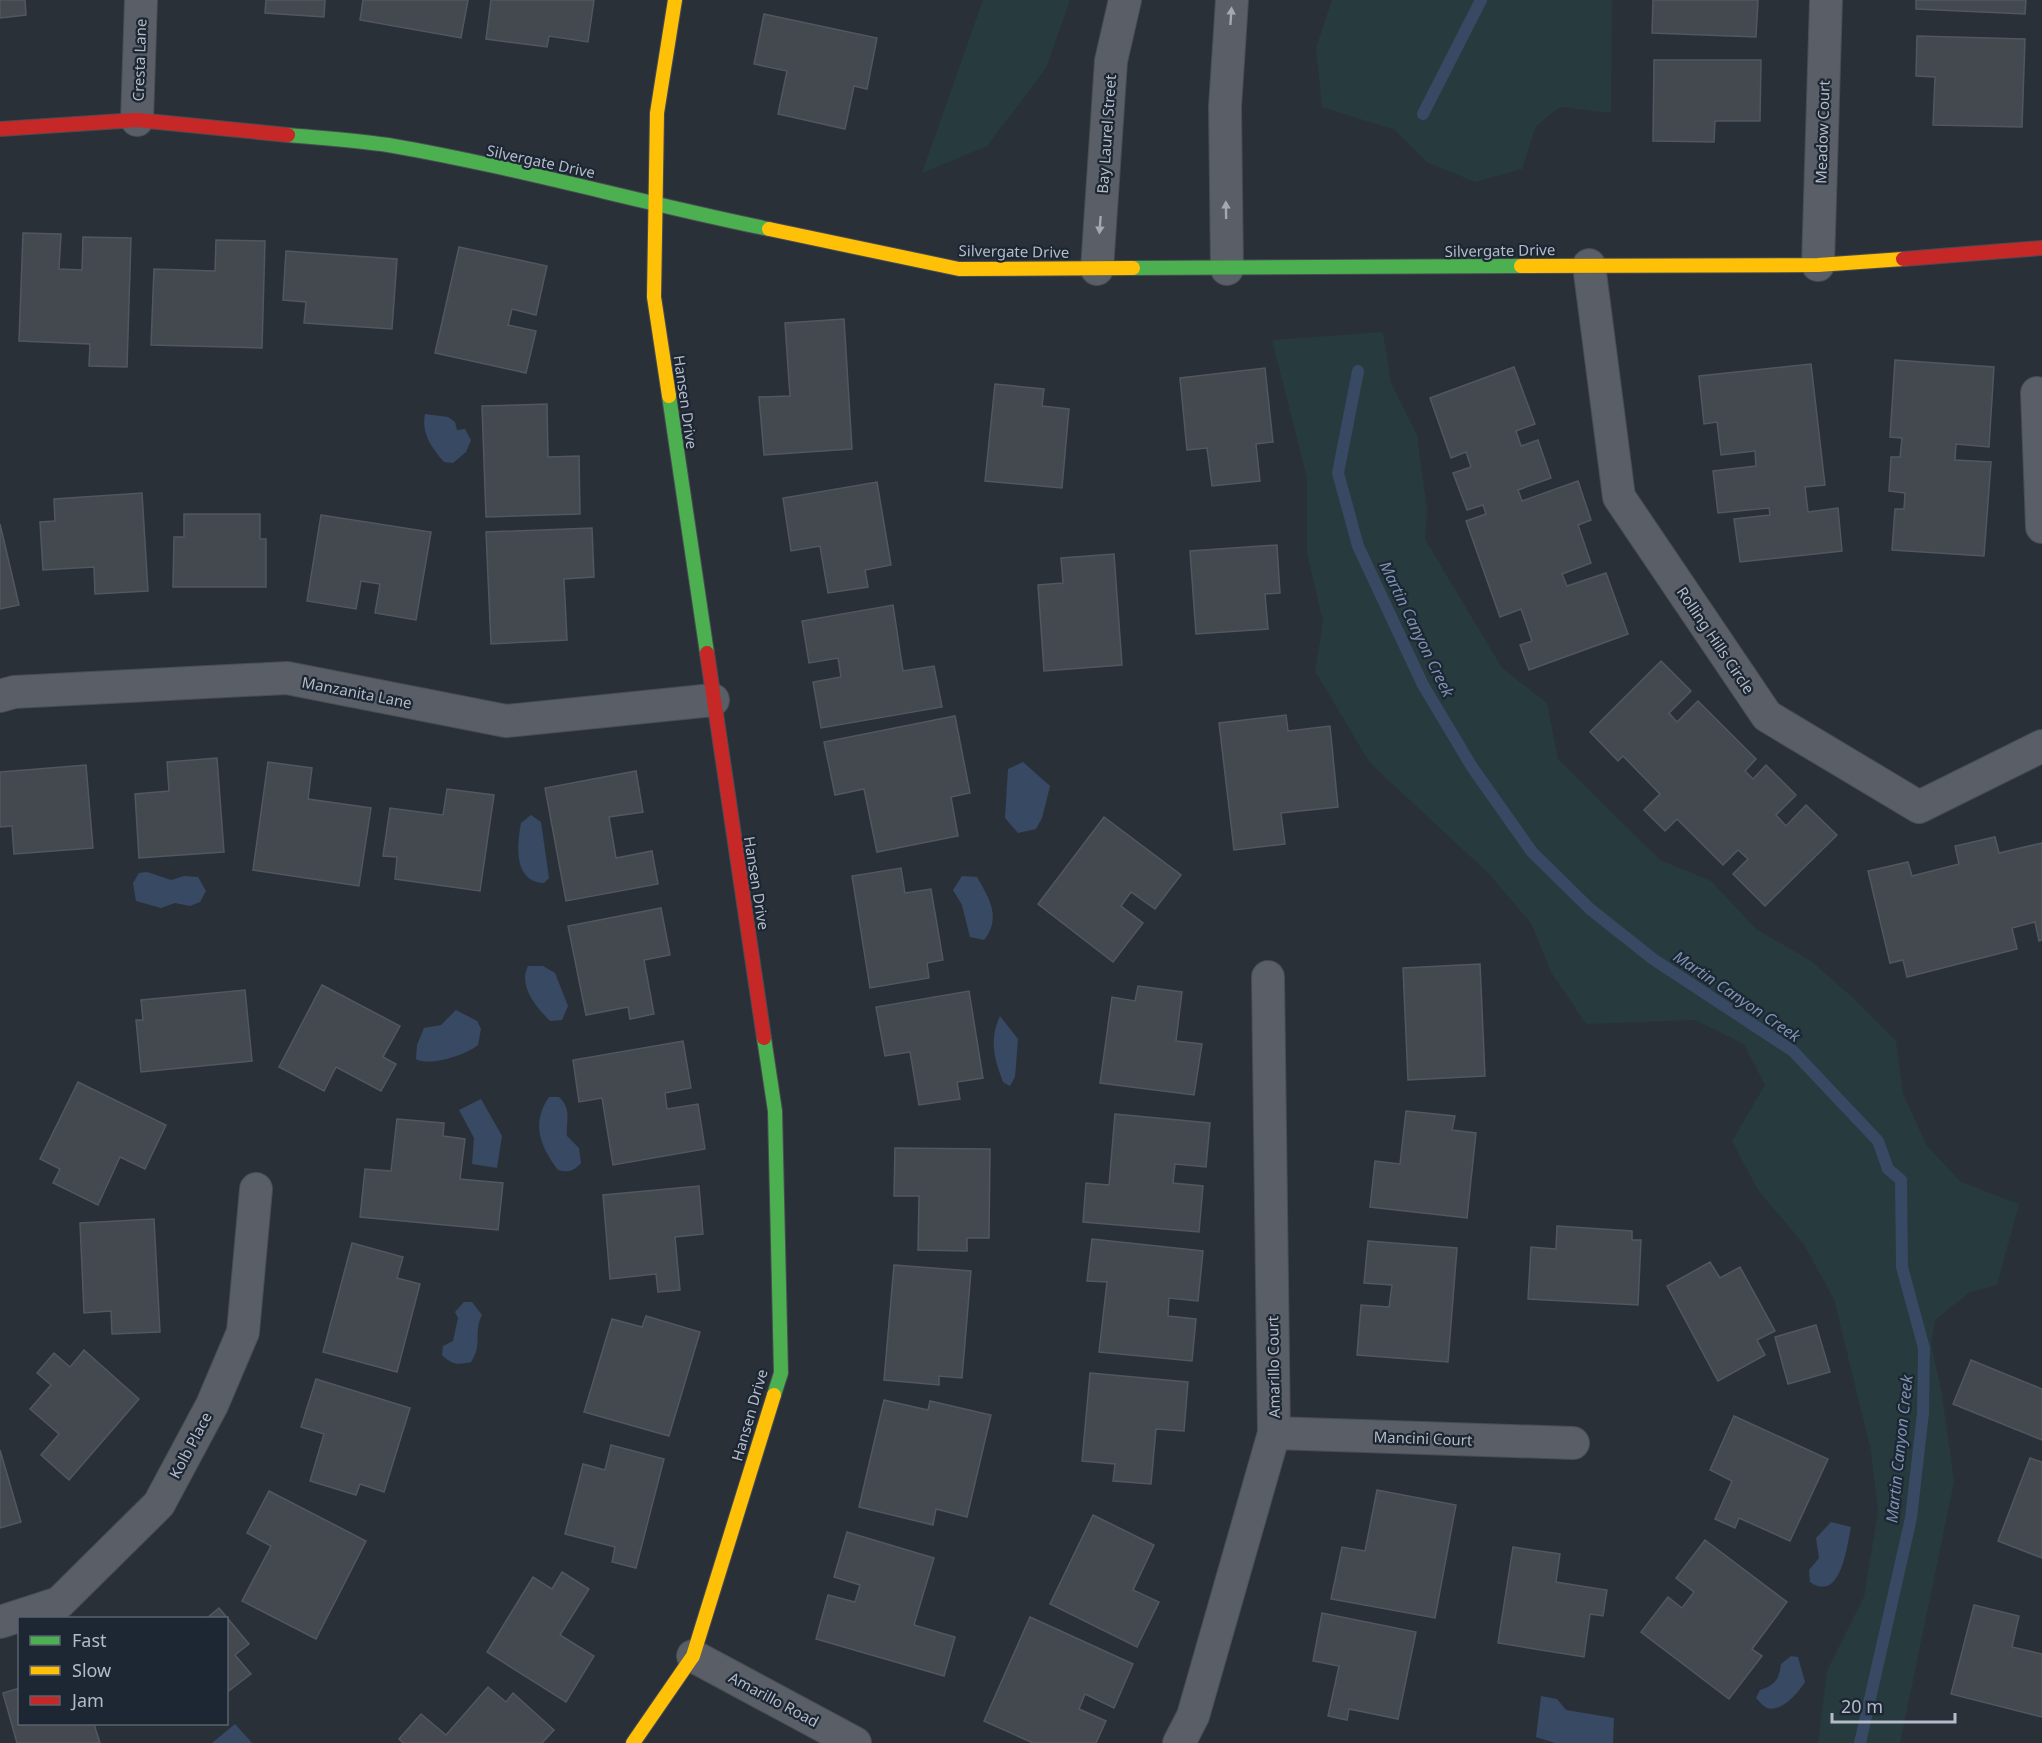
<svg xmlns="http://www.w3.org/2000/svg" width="2042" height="1743" font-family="'Noto Sans',sans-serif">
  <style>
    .green { fill: #273a3e }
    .water { fill: #384963 }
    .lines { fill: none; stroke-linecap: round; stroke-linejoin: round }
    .stream { stroke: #384963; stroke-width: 12 }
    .building { fill: #444950; stroke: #52575f; stroke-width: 1.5 }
    .street-casing { stroke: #484c53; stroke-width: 34 }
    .fast-casing { stroke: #484c53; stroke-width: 16 }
    .slow-casing { stroke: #484c53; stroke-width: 16 }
    .jam-casing { stroke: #484c53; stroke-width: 16 }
    .street { stroke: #5a5e66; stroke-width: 32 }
    .fast { stroke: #4caf50; stroke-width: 14 }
    .slow { stroke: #ffc107; stroke-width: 14 }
    .jam { stroke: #c62828; stroke-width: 14 }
    .oneway { fill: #a2a9b5 }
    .labels { text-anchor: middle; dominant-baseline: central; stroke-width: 4.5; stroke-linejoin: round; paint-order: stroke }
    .street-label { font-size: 15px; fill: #b4bcc9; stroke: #1d2633 }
    .water-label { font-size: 16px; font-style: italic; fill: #7c92b1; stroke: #1d2633 }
  </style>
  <rect width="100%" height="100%" fill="#2a3038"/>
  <!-- green -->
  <g class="green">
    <path d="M983 0H1070L1046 68 987 146 922 173Z"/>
    <path d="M1332 0H1612L1611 113 1560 107 1536 126 1522 169 1475 182 1427 162 1395 130 1322 107 1316 48Z"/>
    <path d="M1383 332 1391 383 1417 435 1427 510 1425 539 1502 668 1547 703 1558 759 1660 860 1711 881 1756 929 1811 961 1851 996 1896 1041 1903 1094 1927 1146 1961 1182 2019 1204 1997 1285 1970 1292 1935 1320 1931 1344 1942 1394 1954 1482 1900 1743H1818L1827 1671 1864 1597 1878 1512 1871 1451 1834 1299 1803 1243 1758 1190 1732 1141 1765 1085 1744 1044 1695 1020 1586 1024 1551 972 1531 923 1488 873 1370 763 1315 671 1323 622 1307 553V478L1272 340Z"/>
  </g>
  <!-- water -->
  <g class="water">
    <path d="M425 414 448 417 455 422 457 430 465 429 471 440 466 452 453 463 444 462C432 448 421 433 425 414Z"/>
    <path d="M1023 762 1050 786 1042 818 1036 829 1018 833 1005 818 1008 769Z"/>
    <path d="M531 815 541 822 549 878 544 883C513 882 517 845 521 823Z"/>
    <path d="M147 872 171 880 184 876 198 877 206 891 200 902 190 906 175 903 161 908 136 901 133 883 139 873Z"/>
    <path d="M962 876 977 877C989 898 1002 918 984 940L970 937 962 905 953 890Z"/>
    <path d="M528 966H543L555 973 568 1006 562 1020 550 1021C536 1007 518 986 528 966Z"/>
    <path d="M456 1010 477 1021 481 1029 478 1045C466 1055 429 1067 416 1059L417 1045 424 1028 441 1025Z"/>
    <path d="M1000 1016 1018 1039 1015 1077 1010 1086 1003 1082C994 1058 989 1040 1000 1016Z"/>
    <path d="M549 1097H559C572 1109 566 1120 567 1136L579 1148 581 1163C574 1171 568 1173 558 1170 540 1146 531 1123 549 1097Z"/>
    <path d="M481 1099 502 1136 497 1168 472 1164 474 1138 459 1110Z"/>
    <path d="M464 1302H472L482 1315C473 1332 483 1345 471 1362 458 1365 452 1365 442 1355L443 1346 453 1341 458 1318 455 1312Z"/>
    <path d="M1831 1522 1851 1527C1847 1545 1841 1604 1810 1582L1809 1570 1819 1558 1816 1538Z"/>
    <path d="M1791 1656 1798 1657 1805 1682C1799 1692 1781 1713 1767 1708 1763 1706 1759 1701 1756 1698L1760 1690C1775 1685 1779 1680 1781 1664Z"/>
    <path d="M1541 1696 1557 1699 1566 1710 1614 1718 1613 1743H1555L1536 1737Z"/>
    <path d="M235 1724 252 1743H212Z"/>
  </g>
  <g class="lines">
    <!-- stream -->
    <g class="stream">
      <path d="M1423 114 1481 0"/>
      <path d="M1358 371 1338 473 1358 546 1423 685 1472 767 1532 852 1590 909 1653 959 1793 1051 1878 1141 1888 1169 1901 1180 1902 1267 1924 1348 1923 1413 1911 1518 1860 1743"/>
    </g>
  </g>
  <!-- building -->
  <g class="building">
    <path d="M0 0H25L26 15 0 18Z"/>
    <path d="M266 0H325L324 17 265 13Z"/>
    <path d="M363 0H468L461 38 360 20Z"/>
    <path d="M491 0H594L588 42 549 36 547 47 486 39Z"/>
    <path d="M1653 0H1758L1756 37 1652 33Z"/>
    <path d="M1916 0H2026L2025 14 1916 9Z"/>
    <path d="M764 14 877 38 867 89 854 86 845 129 778 114 787 71 754 64Z"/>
    <path d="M1917 36 2025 39 2022 127 1933 125 1935 77 1916 76Z"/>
    <path d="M1654 60H1761L1760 121H1715L1714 142 1653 141Z"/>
    <path d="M23 233 61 234 59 269 82 270 83 237 131 238 127 367 89 366 90 344 19 341Z"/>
    <path d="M216 240 265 241 262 348 151 345 154 269 215 271Z"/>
    <path d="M459 247 547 266 536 315 512 309 508 325 536 331 526 373 435 353Z"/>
    <path d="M286 251 397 259 392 329 304 323 306 302 283 300Z"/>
    <path d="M844 319 852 449 764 455 759 397 790 396 785 323Z"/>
    <path d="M1895 360 1994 367 1989 447 1956 444 1955 460 1991 462 1984 556 1892 550 1895 509H1904L1905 493 1889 491 1891 457H1900L1902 438 1890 437Z"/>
    <path d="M1811 364 1825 485 1805 487 1808 512 1838 508 1842 551 1740 562 1734 519 1770 515 1769 508 1718 513 1713 471 1756 466 1755 451 1721 455 1717 422 1704 424 1699 376Z"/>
    <path d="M1514 367 1535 424 1516 431 1521 446 1538 440 1551 478 1518 490 1522 501 1578 481 1591 520 1578 525 1591 563 1562 574 1567 586 1606 573 1628 634 1529 670 1520 645 1532 641 1521 609 1500 617 1466 521 1486 514 1483 505 1467 510 1453 473 1471 467 1466 452 1451 458 1430 398Z"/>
    <path d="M1265 368 1273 442 1256 444 1260 481 1212 486 1207 448 1187 450 1180 378Z"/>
    <path d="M995 384 1044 389 1042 406 1069 409 1062 488 985 481Z"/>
    <path d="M547 404 548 457 579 456 580 514 486 517 482 406Z"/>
    <path d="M877 482 891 565 865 570 868 587 828 593 820 546 791 551 783 498Z"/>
    <path d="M142 493 148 591 95 594 94 567 43 570 40 522 55 521 54 499Z"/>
    <path d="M184 514H260V539H266V587H173L174 537H184Z"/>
    <path d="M321 515 431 532 416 620 375 613 380 584 361 581 356 609 307 601Z"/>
    <path d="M0 524 19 605 0 609Z"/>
    <path d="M592 528 594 577 564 579 567 640 491 644 486 532Z"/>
    <path d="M1277 545 1280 593 1265 594 1268 629 1196 634 1190 551Z"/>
    <path d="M1114 554 1122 665 1044 671 1038 585 1063 583 1061 558Z"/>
    <path d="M893 605 903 671 934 666 942 707 821 728 813 682 841 677 838 658 809 663 802 621Z"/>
    <path d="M1661 661 1691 691 1669 713 1677 722 1698 701 1756 759 1745 771 1753 779 1766 765 1796 795 1776 815 1786 826 1806 805 1837 835 1765 906 1733 874 1748 859 1738 850 1723 865 1677 819 1665 831 1644 810 1660 794 1623 756 1618 761 1590 732Z"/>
    <path d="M1286 715 1288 731 1330 726 1338 807 1281 813 1285 844 1234 850 1219 723Z"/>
    <path d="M955 716 970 793 951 797 958 836 877 852 864 789 835 795 824 742Z"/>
    <path d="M217 758 224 852 139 858 135 794 169 791 167 762Z"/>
    <path d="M268 762 312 768 308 799 371 808 359 886 253 870Z"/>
    <path d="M86 765 93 848 14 854 12 826 0 827V772Z"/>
    <path d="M636 771 643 812 609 817 616 858 652 851 658 884 566 901 545 788Z"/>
    <path d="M447 789 494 795 480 891 395 879 397 857 383 856 390 808 443 815Z"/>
    <path d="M1104 817 1181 875 1155 909 1131 892 1121 906 1143 923 1113 962 1038 904Z"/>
    <path d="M1995 837 1999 853 2042 843V940L2039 941 2035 922 2012 928 2017 949 1907 977 1903 960 1890 963 1868 871 1908 862 1912 876 1959 864 1955 846Z"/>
    <path d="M901 868 905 893 931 889 943 960 927 963 929 978 870 988 852 876Z"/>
    <path d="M661 908 670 955 644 960 654 1014 630 1019 628 1007 586 1015 568 926Z"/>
    <path d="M1480 964 1485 1076 1408 1080 1403 968Z"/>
    <path d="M322 985 400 1026 383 1057 396 1064 381 1091 336 1067 324 1091 279 1067Z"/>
    <path d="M1138 986 1182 992 1176 1041 1202 1044 1194 1095 1100 1083 1112 997 1135 1001Z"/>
    <path d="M245 990 252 1061 141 1072 136 1020H143L141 1000Z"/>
    <path d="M969 991 983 1078 957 1082 960 1099 919 1105 910 1052 885 1056 876 1007Z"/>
    <path d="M683 1041 691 1088 665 1093 667 1109 698 1104 705 1149 613 1165 602 1098 579 1102 573 1060Z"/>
    <path d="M78 1082 166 1125 145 1169 120 1157 98 1205 53 1183 60 1169 40 1159Z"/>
    <path d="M1406 1111 1455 1116 1452 1130 1476 1133 1467 1218 1370 1207 1375 1161 1400 1164Z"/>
    <path d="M1115 1114 1210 1123 1206 1167 1175 1164 1173 1183 1203 1186 1199 1232 1083 1222 1086 1183 1109 1185Z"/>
    <path d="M397 1119 444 1123 443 1136 465 1139 460 1179 503 1183 498 1230 360 1217 365 1169 391 1171Z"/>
    <path d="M895 1148 990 1149 989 1238H967V1251L918 1250 919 1196H894Z"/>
    <path d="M699 1186 703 1234 675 1237 680 1290 658 1292 656 1274 610 1279 603 1195Z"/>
    <path d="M154 1219 160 1332 112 1334 111 1311 84 1313 80 1223Z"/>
    <path d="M1557 1226 1632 1231V1240H1641L1638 1305 1528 1299 1531 1247 1556 1249Z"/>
    <path d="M1092 1239 1203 1251 1198 1301 1169 1298 1168 1316 1196 1319 1192 1361 1099 1352 1107 1282 1087 1281Z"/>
    <path d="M1368 1241 1457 1248 1448 1362 1357 1355 1361 1305 1389 1307 1392 1285 1364 1283Z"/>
    <path d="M352 1243 403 1257 397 1278 420 1284 397 1372 323 1352Z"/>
    <path d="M1710 1262 1720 1278 1740 1267 1775 1331 1757 1340 1765 1355 1718 1381 1667 1286Z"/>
    <path d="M894 1265 971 1271 962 1378 939 1376V1385L884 1380Z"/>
    <path d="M646 1316 700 1332 669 1436 584 1412 612 1319 642 1327Z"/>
    <path d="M1816 1325 1830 1372 1788 1384 1775 1337Z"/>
    <path d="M84 1350 139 1399 69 1480 41 1455 59 1434 30 1409 51 1385 37 1373 54 1353 70 1367Z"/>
    <path d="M1971 1360 2042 1389V1440L1953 1404Z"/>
    <path d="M1090 1373 1188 1382 1184 1431 1156 1429 1151 1484 1113 1481 1115 1464 1082 1461Z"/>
    <path d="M316 1379 410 1408 384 1492 360 1484 356 1495 310 1481 324 1434 301 1427Z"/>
    <path d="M884 1400 928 1410 930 1401 991 1415 967 1517 936 1509 933 1525 859 1507Z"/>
    <path d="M1734 1416 1828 1459 1790 1541 1739 1518 1735 1528 1715 1519 1732 1481 1710 1470Z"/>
    <path d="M611 1445 664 1459 636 1568 612 1562 615 1547 565 1534 583 1464 605 1470Z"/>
    <path d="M0 1450 21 1522 0 1528Z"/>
    <path d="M2030 1458 2042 1462V1558L1998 1541Z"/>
    <path d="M1377 1490 1456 1505 1435 1618 1331 1599 1342 1547 1365 1551Z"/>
    <path d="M269 1491 366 1541 316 1639 242 1601 271 1546 247 1533Z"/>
    <path d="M1093 1515 1154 1545 1133 1590 1159 1602 1137 1647 1050 1604Z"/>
    <path d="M847 1532 934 1558 914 1625 955 1637 944 1676 816 1639 828 1595 855 1602 860 1585 834 1577Z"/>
    <path d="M1705 1540 1787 1602 1752 1649 1762 1656 1729 1699 1641 1632 1668 1597 1682 1608 1694 1592 1676 1578Z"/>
    <path d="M1513 1547 1560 1554 1556 1582 1607 1590 1603 1616 1590 1614 1584 1657 1498 1643Z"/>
    <path d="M562 1572 589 1589 560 1635 594 1656 566 1702 487 1652 533 1577 552 1589Z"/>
    <path d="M1974 1605 2019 1616 2012 1647 2042 1654V1717L1951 1694Z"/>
    <path d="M219 1608 249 1644 235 1655 251 1674 226 1693V1618H207Z"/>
    <path d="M1322 1613 1416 1632 1398 1719 1349 1709 1347 1720 1328 1716 1339 1666 1313 1661Z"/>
    <path d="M1030 1617 1133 1664 1114 1708 1085 1694 1079 1709 1106 1721 1096 1743H1033L984 1721Z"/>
    <path d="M488 1687 506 1702 513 1693 554 1730 542 1743H403L399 1739 421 1714 446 1735Z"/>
    <path d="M20 1688V1724H94L100 1743H17L3 1693Z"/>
  </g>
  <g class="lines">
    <defs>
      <g id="street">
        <path d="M137 120 141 0"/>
        <path d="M1589 265 1619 497 1767 716 1919 807 2042 746"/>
        <path d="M1818 265 1826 0"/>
        <path d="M1097 269 1111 61 1125 0"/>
        <path d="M1227 269 1225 107 1232 0"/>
        <path d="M2037 393 2042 527"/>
        <path d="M0 696 14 692 287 678 506 721 713 700"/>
        <path d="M1274 1433 1573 1443"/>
        <path d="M0 1622 59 1603 159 1504 212 1405 243 1332 256 1189"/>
        <path d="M693 1656 855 1743"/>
        <path d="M1179 1743 1193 1716 1274 1433 1268 977"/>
      </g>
      <g id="fast">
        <path d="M288 135C321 138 355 140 388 145 516 167 641 203 769 229"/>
        <path d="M1133 268 1521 266"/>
        <path d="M669 396 707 653"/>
        <path d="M764 1038 775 1111 781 1373 774 1395"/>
      </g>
      <g id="slow">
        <path d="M769 229 959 269 1133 268"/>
        <path d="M1521 266 1818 265 1903 259"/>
        <path d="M669 396 654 297 657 113 675 0"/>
        <path d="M633 1743 693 1656 774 1395"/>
      </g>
      <g id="jam">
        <path d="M0 129 137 120 288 135"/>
        <path d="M1903 259 2042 248"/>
        <path d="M707 653 764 1038"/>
      </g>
    </defs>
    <!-- street casing -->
    <use href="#street" class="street-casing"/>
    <!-- fast casing -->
    <use href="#fast" class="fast-casing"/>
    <!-- slow casing -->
    <use href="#slow" class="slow-casing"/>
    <!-- jam casing -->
    <use href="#jam" class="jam-casing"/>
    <!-- street -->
    <use href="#street" class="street"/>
    <!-- fast -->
    <use href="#fast" class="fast"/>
    <!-- slow -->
    <use href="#slow" class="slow"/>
    <!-- jam -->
    <use href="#jam" class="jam"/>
  </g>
  <!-- one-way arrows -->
  <defs><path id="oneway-solid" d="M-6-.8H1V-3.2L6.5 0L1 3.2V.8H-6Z" transform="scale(1.5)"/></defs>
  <g class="oneway">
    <use href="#oneway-solid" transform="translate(1231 16) rotate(-86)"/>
    <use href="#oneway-solid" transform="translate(1226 210) rotate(-91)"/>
    <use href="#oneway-solid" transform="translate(1100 225) rotate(94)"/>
  </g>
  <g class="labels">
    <!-- street labels -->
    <g class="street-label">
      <text transform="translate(139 60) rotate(-88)">Cresta Lane</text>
      <text transform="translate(1822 132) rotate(-88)">Meadow Court</text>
      <text transform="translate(1106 134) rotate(-86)">Bay Laurel Street</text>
      <text transform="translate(541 161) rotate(12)">Silvergate Drive</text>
      <text transform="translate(1500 250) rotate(-1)">Silvergate Drive</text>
      <text transform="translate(1014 251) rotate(1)">Silvergate Drive</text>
      <text transform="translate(686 402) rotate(82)">Hansen Drive</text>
      <text transform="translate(1716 640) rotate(56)">Rolling Hills Circle</text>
      <text transform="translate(357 692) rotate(11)">Manzanita Lane</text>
      <text transform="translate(757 883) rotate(81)">Hansen Drive</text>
      <text transform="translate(1273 1367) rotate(-91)">Amarillo Court</text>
      <text transform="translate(749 1415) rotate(-74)">Hansen Drive</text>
      <text transform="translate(1423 1438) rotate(2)">Mancini Court</text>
      <text transform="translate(190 1445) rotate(-62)">Kolb Place</text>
      <text transform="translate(774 1699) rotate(28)">Amarillo Road</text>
    </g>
    <!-- water labels -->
    <g class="water-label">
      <text transform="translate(1417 629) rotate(64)">Martin Canyon Creek</text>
      <text transform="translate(1737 996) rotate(34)">Martin Canyon Creek</text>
      <text transform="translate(1899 1449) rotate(-84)">Martin Canyon Creek</text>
    </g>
  </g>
  <!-- legend -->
  <rect x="18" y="1617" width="210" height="108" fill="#1d2633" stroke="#59626f" stroke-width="1.5"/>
  <rect x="30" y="1636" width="30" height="9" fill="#4caf50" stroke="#59626f" stroke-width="1.5"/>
  <text x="72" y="1647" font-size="18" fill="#b4bcc9">Fast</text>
  <rect x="30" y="1666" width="30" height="9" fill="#ffc107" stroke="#59626f" stroke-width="1.5"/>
  <text x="72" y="1677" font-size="18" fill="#b4bcc9">Slow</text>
  <rect x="30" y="1696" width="30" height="9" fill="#c62828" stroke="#59626f" stroke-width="1.5"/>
  <text x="72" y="1707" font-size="18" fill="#b4bcc9">Jam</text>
  <!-- scale -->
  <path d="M1832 1713v9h123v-9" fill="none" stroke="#b4bcc9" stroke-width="3"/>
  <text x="1841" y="1713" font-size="18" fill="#b4bcc9" stroke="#1d2633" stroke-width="4.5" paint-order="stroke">20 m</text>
</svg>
